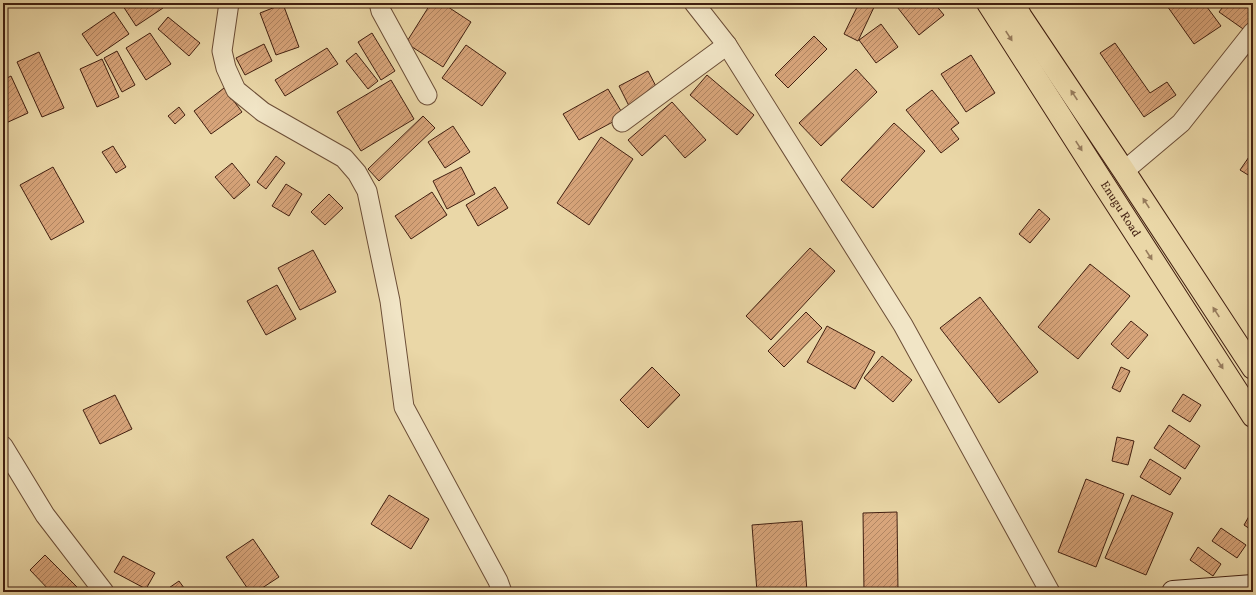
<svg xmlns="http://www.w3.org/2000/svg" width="1256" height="595" font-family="Vollkorn,serif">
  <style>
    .building { fill: url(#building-hatch); stroke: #411f10 }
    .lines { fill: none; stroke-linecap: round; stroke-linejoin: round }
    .street-casing { stroke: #6b4d36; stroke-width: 21 }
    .secondary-casing { stroke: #411f10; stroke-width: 24 }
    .primary-casing { stroke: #411f10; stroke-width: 24 }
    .street { stroke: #f1e5c6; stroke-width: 19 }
    .secondary { stroke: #f1e5c6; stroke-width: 22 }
    .primary { stroke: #ead7a7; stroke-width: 22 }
    .oneway { fill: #967b5c }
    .labels { text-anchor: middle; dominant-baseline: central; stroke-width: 3.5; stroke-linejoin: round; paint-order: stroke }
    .street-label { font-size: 12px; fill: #411f10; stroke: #f1e5c6 }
  </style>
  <defs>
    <pattern id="building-hatch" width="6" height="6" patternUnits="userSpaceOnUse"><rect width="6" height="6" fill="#d8a57b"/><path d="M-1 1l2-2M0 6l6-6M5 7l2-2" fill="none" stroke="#b18663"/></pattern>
  </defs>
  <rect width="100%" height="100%" fill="#ead7a7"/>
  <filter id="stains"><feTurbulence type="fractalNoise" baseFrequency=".005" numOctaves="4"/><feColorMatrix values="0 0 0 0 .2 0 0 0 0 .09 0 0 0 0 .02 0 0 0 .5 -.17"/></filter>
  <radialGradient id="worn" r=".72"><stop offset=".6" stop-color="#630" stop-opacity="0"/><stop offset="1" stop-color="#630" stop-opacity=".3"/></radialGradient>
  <!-- building -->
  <g class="building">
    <path d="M121 3H159L163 8 136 26Z"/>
    <path d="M260 3H269L263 7Z"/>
    <path d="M311 3H321L316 8Z"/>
    <path d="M431 3H442L471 22 443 67 406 43Z"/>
    <path d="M859 3H876L858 41 844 34Z"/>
    <path d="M894 3H934L944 15 919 35Z"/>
    <path d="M1165 3H1204L1221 26 1194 44Z"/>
    <path d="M1226 3H1253V22L1246 31 1219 12Z"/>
    <path d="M283 4 299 47 276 55 260 13Z"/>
    <path d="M114 12 129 34 97 56 82 34Z"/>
    <path d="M168 17 200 43 189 56 158 29Z"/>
    <path d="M881 24 898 47 876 63 859 40Z"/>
    <path d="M150 33 171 64 146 80 126 48Z"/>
    <path d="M372 33 395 71 381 80 358 42Z"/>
    <path d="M814 36 827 49 788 88 775 75Z"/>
    <path d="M1115 43 1150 93 1167 82 1176 95 1144 117 1100 53Z"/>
    <path d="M264 44 272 61 245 75 236 58Z"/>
    <path d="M466 45 506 73 482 106 442 78Z"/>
    <path d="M327 48 338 64 285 96 275 80Z"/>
    <path d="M117 51 135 85 122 92 104 58Z"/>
    <path d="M39 52 64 108 42 117 17 62Z"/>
    <path d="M356 53 378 81 368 89 346 61Z"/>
    <path d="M971 55 995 93 966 112 941 74Z"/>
    <path d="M102 59 119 97 97 107 80 69Z"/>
    <path d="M856 69 877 92 821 146 799 123Z"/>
    <path d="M648 71 660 94 630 108 619 86Z"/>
    <path d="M707 75 754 115 737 135 690 95Z"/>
    <path d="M11 76 28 113 6 123 3 118V80Z"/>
    <path d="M391 80 414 119 361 151 337 112Z"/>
    <path d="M224 88 242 112 211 134 194 111Z"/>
    <path d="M608 89 624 116 579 140 563 114Z"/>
    <path d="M932 90 959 123 951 129 959 139 941 153 906 110Z"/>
    <path d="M672 102 706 140 685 158 665 135 642 156 628 140Z"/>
    <path d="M179 107 185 115 175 124 168 116Z"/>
    <path d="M423 116 435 128 379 181 368 169Z"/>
    <path d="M894 123 925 151 873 208 841 180Z"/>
    <path d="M453 126 470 152 445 168 428 142Z"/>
    <path d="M601 137 633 159 589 225 557 203Z"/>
    <path d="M113 146 126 167 116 173 102 152Z"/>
    <path d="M1253 151V178L1240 170Z"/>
    <path d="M276 156 285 163 266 189 257 182Z"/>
    <path d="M232 163 250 185 234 199 215 177Z"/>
    <path d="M53 167 84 222 51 240 20 185Z"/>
    <path d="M461 167 475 194 447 209 433 181Z"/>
    <path d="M286 184 302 194 289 216 272 206Z"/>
    <path d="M495 187 508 208 478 226 466 205Z"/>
    <path d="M432 192 447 215 411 239 395 216Z"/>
    <path d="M329 194 343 208 325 225 311 212Z"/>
    <path d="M1039 209 1050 219 1030 243 1019 234Z"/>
    <path d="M810 248 835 271 771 340 746 316Z"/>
    <path d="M313 250 336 292 300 310 278 268Z"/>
    <path d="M1090 264 1130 296 1078 359 1038 327Z"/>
    <path d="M277 285 296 319 266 335 247 301Z"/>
    <path d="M980 297 1038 372 999 403 940 328Z"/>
    <path d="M806 312 822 328 784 367 768 351Z"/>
    <path d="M1131 321 1148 335 1128 359 1111 344Z"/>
    <path d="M827 326 875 352 855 389 807 362Z"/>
    <path d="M882 356 912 380 893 402 864 378Z"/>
    <path d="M652 367 680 395 648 428 620 400Z"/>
    <path d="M1121 367 1130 371 1120 392 1112 388Z"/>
    <path d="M1183 394 1201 405 1190 422 1172 411Z"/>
    <path d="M115 395 132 429 100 444 83 410Z"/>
    <path d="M1169 425 1200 446 1185 469 1154 448Z"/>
    <path d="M1117 437 1134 441 1128 465 1112 461Z"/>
    <path d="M1150 459 1181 478 1170 495 1140 477Z"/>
    <path d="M1086 479 1124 494 1096 567 1058 552Z"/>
    <path d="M389 495 429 519 411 549 371 524Z"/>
    <path d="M1132 495 1173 513 1146 575 1105 558Z"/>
    <path d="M1252 511 1253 512V531L1244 525Z"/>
    <path d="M897 512 898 592H864L863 513Z"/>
    <path d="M802 521 807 592H757L752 525Z"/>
    <path d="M1221 528 1246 545 1237 558 1212 541Z"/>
    <path d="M253 539 279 577 256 592H250L226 557Z"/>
    <path d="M1198 547 1221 564 1213 576 1190 560Z"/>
    <path d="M45 555 77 587 72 592H51L30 570Z"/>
    <path d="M123 556 155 573 146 589 114 572Z"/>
    <path d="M179 581 187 592H163Z"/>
  </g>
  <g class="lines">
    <defs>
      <g id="street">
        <path d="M229 3 222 51 226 68 236 90 263 112 344 158 357 173 367 191 390 301 404 407 498 581 502 592"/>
        <path d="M379 3 381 11 427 95"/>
        <path d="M694 3 727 45 903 325 1050 592"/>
        <path d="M622 122 727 45"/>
        <path d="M1124 171 1181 123 1253 32"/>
        <path d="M3 446 45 515 104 592"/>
      </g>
      <path id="secondary" d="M1173 592 1253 586"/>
      <g id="primary">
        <path id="s1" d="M988 3 1103 183 1253 416"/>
        <path d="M1013 3 1021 17 1124 171 1253 368"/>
      </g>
    </defs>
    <!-- street casing -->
    <use href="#street" class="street-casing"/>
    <!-- secondary casing -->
    <use href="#secondary" class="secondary-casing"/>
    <!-- primary casing -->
    <use href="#primary" class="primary-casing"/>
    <!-- street -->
    <use href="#street" class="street"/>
    <!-- secondary -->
    <use href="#secondary" class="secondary"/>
    <!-- primary -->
    <use href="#primary" class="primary"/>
  </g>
  <!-- one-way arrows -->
  <defs><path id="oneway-solid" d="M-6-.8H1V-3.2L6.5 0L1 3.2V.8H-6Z"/></defs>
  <g class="oneway">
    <use href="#oneway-solid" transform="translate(1009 36) rotate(57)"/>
    <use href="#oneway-solid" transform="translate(1074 95) rotate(-124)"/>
    <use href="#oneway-solid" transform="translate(1079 146) rotate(57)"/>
    <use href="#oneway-solid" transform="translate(1146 203) rotate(-123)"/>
    <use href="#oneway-solid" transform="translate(1149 255) rotate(57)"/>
    <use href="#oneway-solid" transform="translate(1216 312) rotate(-123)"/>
    <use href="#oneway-solid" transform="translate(1220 364) rotate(57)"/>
  </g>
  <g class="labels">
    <!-- street labels -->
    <g class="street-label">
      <text stroke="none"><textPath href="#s1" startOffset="245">Enugu Road</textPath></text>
    </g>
  </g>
  <!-- margin -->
  <rect width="1256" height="595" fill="none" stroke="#ead7a7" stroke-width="16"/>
  <rect x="4" y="4" width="1248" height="587" fill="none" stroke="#411f10" stroke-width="2"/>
  <rect x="8" y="8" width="1240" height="579" fill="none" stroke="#411f10"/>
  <rect width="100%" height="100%" filter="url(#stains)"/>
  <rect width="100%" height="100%" fill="url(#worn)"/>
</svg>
